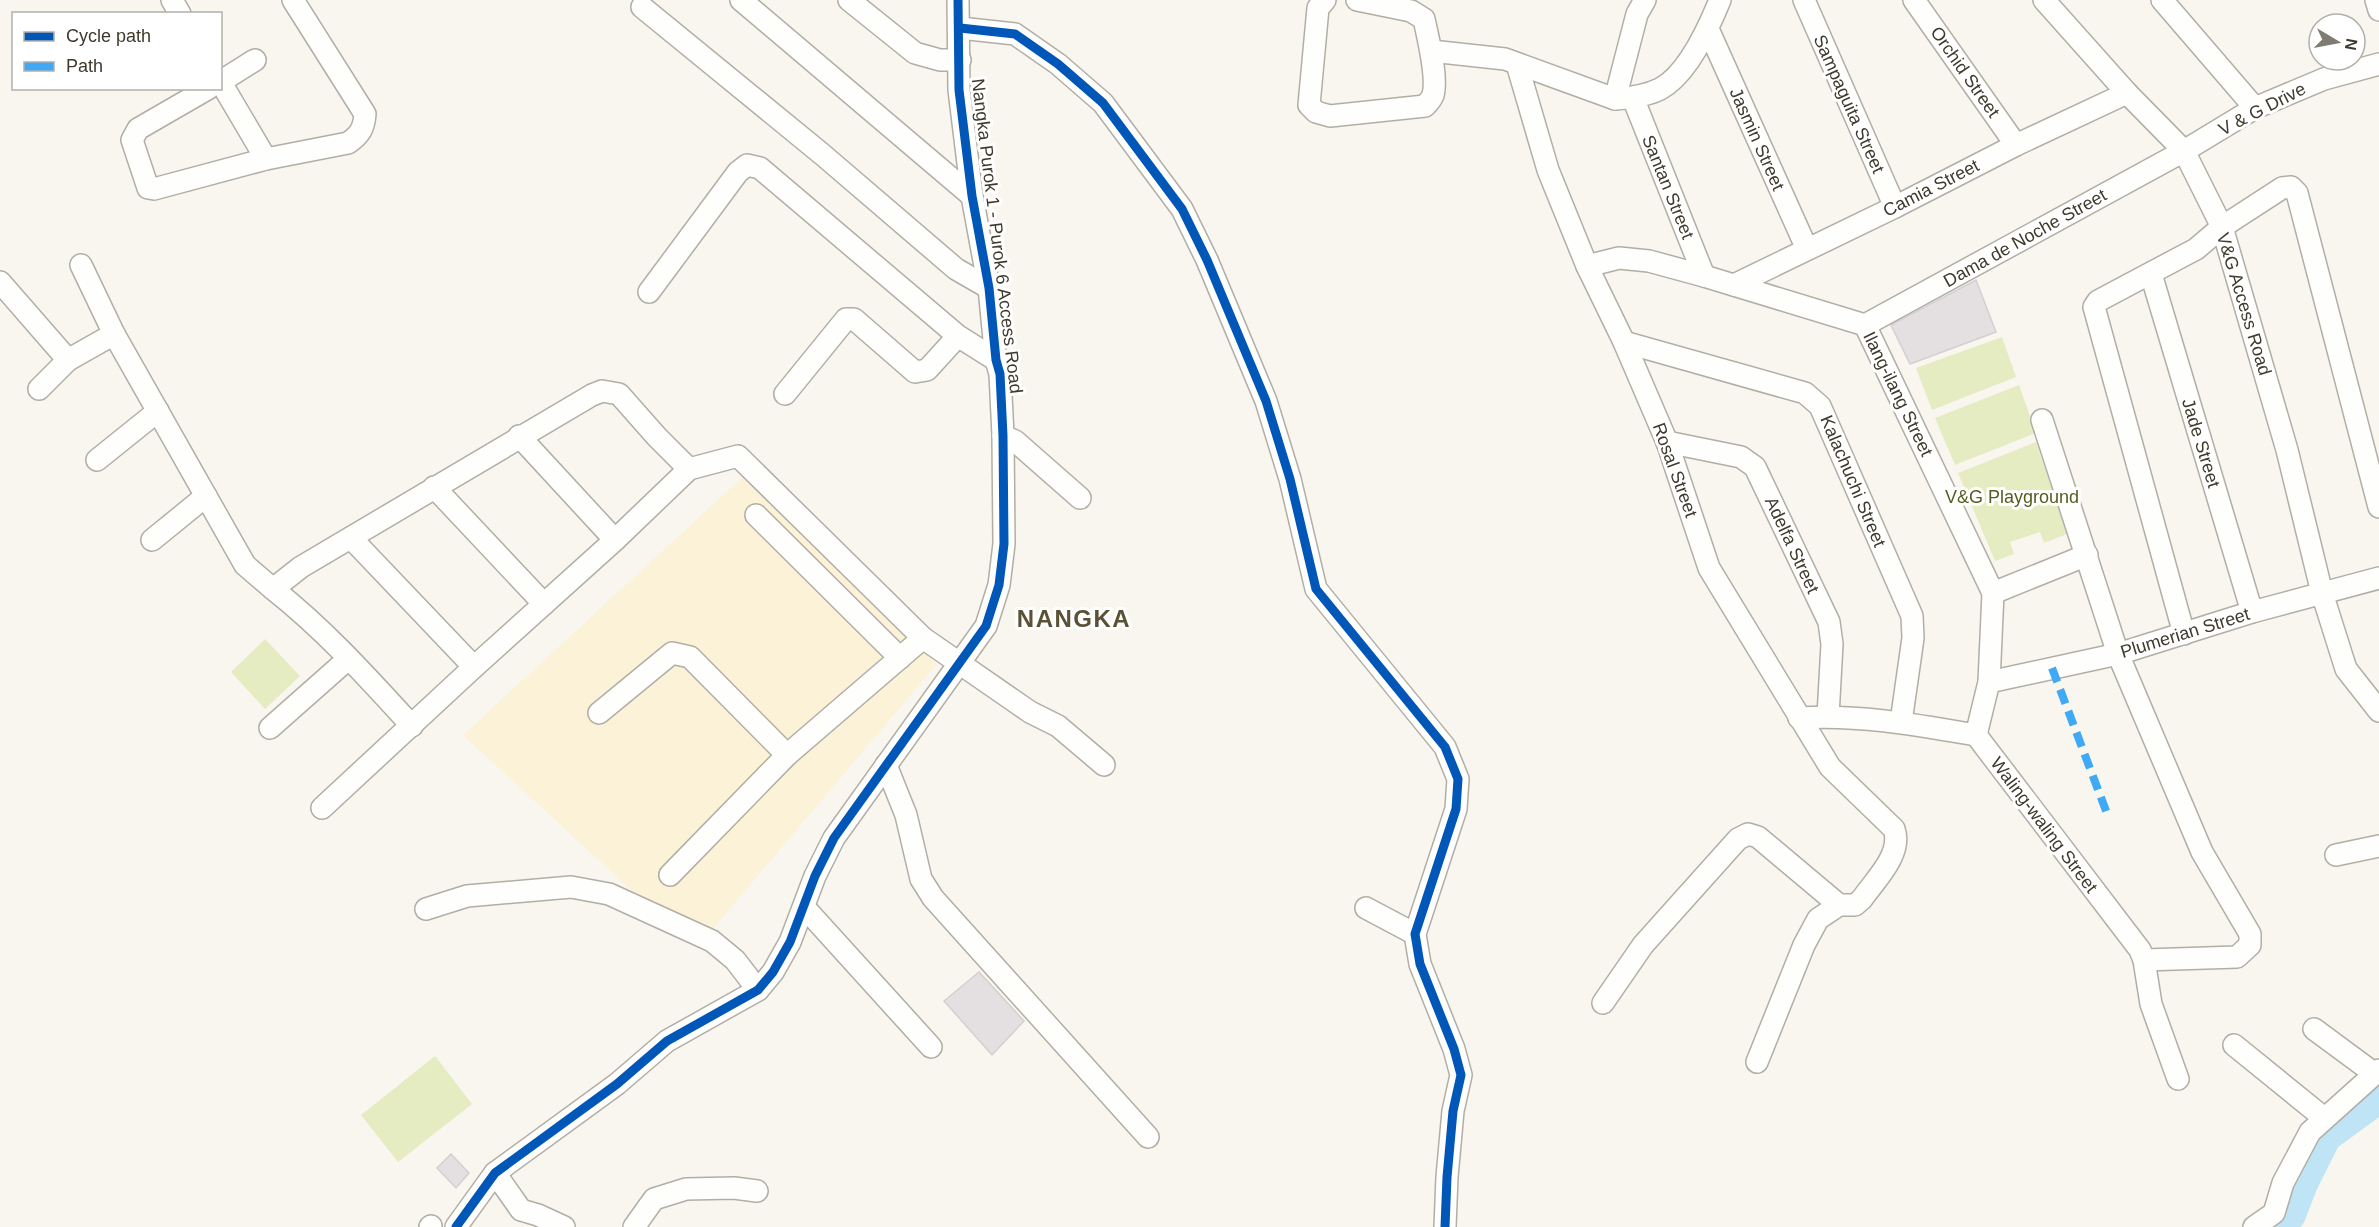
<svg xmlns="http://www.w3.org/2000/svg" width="2379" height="1227" font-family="Helvetica,sans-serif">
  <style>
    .built { fill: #fbf2d8 }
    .green { fill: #e5ecc2 }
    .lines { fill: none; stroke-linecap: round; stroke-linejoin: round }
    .river { stroke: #bee4f6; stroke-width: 36 }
    .building { fill: #e4e0e2; stroke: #d3d0d2; stroke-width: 1.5 }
    .minor-casing { stroke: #b2aea6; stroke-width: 24 }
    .minor { stroke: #fefefd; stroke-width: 21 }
    .quiet { stroke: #3fa9f5; stroke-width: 8; stroke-dasharray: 15 8; stroke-linecap: butt }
    .cycleway-casing { stroke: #fff; stroke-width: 13 }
    .cycleway { stroke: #0057b8; stroke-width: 9 }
    .labels { text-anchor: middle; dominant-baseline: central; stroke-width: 6; stroke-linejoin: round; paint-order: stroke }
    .street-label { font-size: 18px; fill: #3f3a2d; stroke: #fff }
    .park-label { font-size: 18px; fill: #545e1f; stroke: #fff }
    .district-label { font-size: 24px; font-weight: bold; letter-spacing: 1.5px; fill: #5b5134; stroke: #fff }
  </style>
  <rect width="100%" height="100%" fill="#f9f6ef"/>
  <!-- built -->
  <path class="built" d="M747 473 937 664 711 931 654 911 463 735Z"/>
  <!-- green -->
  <g class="green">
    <path d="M2002 337 2016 377 1932 410 1916 368Z"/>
    <path d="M2019 385 2036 433 1955 465 1935 418Z"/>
    <path d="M2036 442 2067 534 2044 543 2040 532 2010 542 2014 554 1995 561 1958 473Z"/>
    <path d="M265 639 300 676 265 709 231 672Z"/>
    <path d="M435 1056 472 1104 398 1162 361 1115Z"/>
  </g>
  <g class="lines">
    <!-- river -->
    <path class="river" d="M2269 1227 2288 1214 2300 1183 2324 1135 2379 1095"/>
  </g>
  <!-- building -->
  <g class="building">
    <path d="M1976 280 1996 332 1910 364 1891 325Z"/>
    <path d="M979 972 1024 1021 992 1055 944 1001Z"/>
    <path d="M451 1154 469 1173 456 1188 437 1168Z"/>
  </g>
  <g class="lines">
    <defs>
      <g id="minor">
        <path d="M172 0 180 14"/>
        <path d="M741 0 972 196"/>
        <path d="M849 0 915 53 940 60H960"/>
        <path d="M1325 0 1318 8 1309 105 1316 112 1330 116 1425 106C1428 103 1431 100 1433 95 1438 77 1428 38 1424 19L1411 11 1357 0"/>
        <path d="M1804 0 1895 207"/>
        <path d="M1914 0 2016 145"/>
        <path d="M2044 0 2127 93 2184 151 2222 227 2287 450 2322 593 2346 669 2379 711"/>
        <path d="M2162 0 2255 108"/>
        <path d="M2376 0 2379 10"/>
        <path d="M642 7 823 155 956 269 989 288"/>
        <path d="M960 28 1015 34 1058 64 1103 103 1182 209 1207 260 1266 401 1290 479 1316 589 1445 747 1458 779 1456 809 1415 934 1420 964 1454 1049 1461 1075 1453 1111 1447 1177 1445 1227"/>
        <path d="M1708 29 1807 249"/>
        <path d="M1431 51 1505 59 1615 99C1630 98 1646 96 1660 89 1687 75 1709 27 1720 0"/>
        <path d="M1517 64 1548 170 1587 266 1624 342 1667 442 1709 568 1830 767 1894 829C1903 854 1875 880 1862 899L1855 905H1839L1818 919 1804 945 1757 1062"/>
        <path d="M220 81 266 159"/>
        <path d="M220 82 255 60"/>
        <path d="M209 88 138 129 132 140 148 188 154 189 266 159 348 143C360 135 364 128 365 114L293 0"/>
        <path d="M1633 98 1704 276"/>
        <path d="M1615 99 1637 14 1645 0"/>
        <path d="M81 265 114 334 245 565 273 589 301 567 592 395 602 391 619 394 657 437 689 469"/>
        <path d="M1587 266 1619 258 1649 261 1704 276 1865 325 1993 593 1989 682 1976 735"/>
        <path d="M2151 274 2252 612"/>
        <path d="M0 282 68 360 114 334"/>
        <path d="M1734 285 1895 207 2016 145 2127 93"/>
        <path d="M649 292 738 172 747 165 760 168 958 336 996 360"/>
        <path d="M1865 325 2184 151 2255 108 2324 79 2379 64"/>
        <path d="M1624 342 1805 393 1820 406 1912 616 1913 638 1901 722"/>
        <path d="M39 389 68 360"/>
        <path d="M785 394 846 319H854L915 372 927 370 958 336"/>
        <path d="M2042 420 2118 654 2202 852 2250 934V945L2237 957 2144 960"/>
        <path d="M519 436 615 540"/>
        <path d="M1003 436 1015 441 1080 498"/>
        <path d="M1667 442 1741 457 1755 467 1829 622 1832 644 1828 716"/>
        <path d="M97 460 158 411"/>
        <path d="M434 487 544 604"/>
        <path d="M756 515 900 658"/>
        <path d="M351 538 474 667"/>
        <path d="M152 540 206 496"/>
        <path d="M273 589C324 629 368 678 412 726"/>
        <path d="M1993 593 2087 555"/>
        <path d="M2184 634 2094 307 2098 301 2196 249 2222 227 2282 188 2291 187 2297 193 2379 507"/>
        <path d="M1989 682 2118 654 2252 612 2379 578"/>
        <path d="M599 713 672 653 690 657 787 755"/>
        <path d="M1799 718C1858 714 1918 725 1976 735L2140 950 2144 960 2151 1004 2178 1079"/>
        <path d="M270 728 348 659"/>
        <path d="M886 765 906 815 921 879 933 898 1148 1137"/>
        <path d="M322 808 474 667 615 540 689 469 738 456 923 638 1030 712 1058 726 1104 765"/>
        <path d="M2336 855 2379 846"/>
        <path d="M670 875 787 755 923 638"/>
        <path d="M804 907 931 1047"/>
        <path d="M1366 908 1415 934"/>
        <path d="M426 909 467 896 571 887 609 894 712 941 735 960 758 990"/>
        <path d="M1603 1003 1643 945 1738 839 1748 834 1758 837 1839 905"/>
        <path d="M2314 1029 2375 1074"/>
        <path d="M2234 1045 2324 1118"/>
        <path d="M495 1173 521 1210 538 1215 564 1227"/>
        <path d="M430 1227 431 1226"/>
        <path d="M456 1227 495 1173 617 1084 667 1041 758 990 773 972 790 942 815 876 834 838 986 626 999 585 1004 544 1003 436 1000 374 996 360 989 288 972 196 959 90 958 0"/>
        <path d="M634 1227 654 1199 686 1189 734 1188 757 1191"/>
        <path d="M2254 1227 2274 1213 2283 1183 2310 1132 2379 1070"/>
      </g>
    </defs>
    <!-- minor casing -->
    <use href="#minor" class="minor-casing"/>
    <!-- minor -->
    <use href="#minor" class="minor"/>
    <!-- quiet -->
    <path class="quiet" d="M2052 668 2108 816"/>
    <defs>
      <g id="cycleway">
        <path d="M960 28 1015 34 1058 64 1103 103 1182 209 1207 260 1266 401 1290 479 1316 589 1445 747 1458 779 1456 809 1415 934 1420 964 1454 1049 1461 1075 1453 1111 1447 1177 1445 1227"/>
        <path d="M456 1227 495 1173 617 1084 667 1041 758 990 773 972 790 942 815 876 834 838 986 626 999 585 1004 544 1003 436 1000 374 996 360 989 288 972 196 959 90 958 0"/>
      </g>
    </defs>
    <!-- cycleway casing -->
    <use href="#cycleway" class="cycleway-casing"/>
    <!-- cycleway -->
    <use href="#cycleway" class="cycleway"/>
  </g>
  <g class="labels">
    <!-- street labels -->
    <g class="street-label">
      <text transform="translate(1965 72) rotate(55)">Orchid Street</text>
      <text transform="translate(1849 104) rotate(66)">Sampaguita Street</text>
      <text transform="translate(2262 109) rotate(-27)">V &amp; G Drive</text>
      <text transform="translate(1757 139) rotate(66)">Jasmin Street</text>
      <text transform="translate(1668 187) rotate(68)">Santan Street</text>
      <text transform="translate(1931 188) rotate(-27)">Camia Street</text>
      <text transform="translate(997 236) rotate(83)">Nangka Purok 1 - Purok 6 Access Road</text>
      <text transform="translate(2025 238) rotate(-29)">Dama de Noche Street</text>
      <text transform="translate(2244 304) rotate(73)">V&amp;G Access Road</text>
      <text transform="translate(1898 394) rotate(64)">Ilang-ilang Street</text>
      <text transform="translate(2201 443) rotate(73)">Jade Street</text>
      <text transform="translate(1675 470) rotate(70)">Rosal Street</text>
      <text transform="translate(1853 481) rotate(67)">Kalachuchi Street</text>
      <text transform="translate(1792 545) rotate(65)">Adelfa Street</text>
      <text transform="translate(2185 633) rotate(-17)">Plumerian Street</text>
      <text transform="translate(2044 825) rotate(53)">Waling-waling Street</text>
    </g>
    <!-- park labels -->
    <g class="park-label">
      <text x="2012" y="497">V&amp;G Playground</text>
    </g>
    <!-- district labels -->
    <g class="district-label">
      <text x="1074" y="618">NANGKA</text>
    </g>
  </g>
  <!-- legend -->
  <rect x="12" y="12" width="210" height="78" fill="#ffffff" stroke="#b2b0ab" stroke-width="1.5"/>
  <rect x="24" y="32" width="30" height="9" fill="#0057b8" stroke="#b2b0ab" stroke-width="1.5"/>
  <text x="66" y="42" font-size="18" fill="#3f3a2d">Cycle path</text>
  <rect x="24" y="62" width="30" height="9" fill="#3fa9f5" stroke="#b2b0ab" stroke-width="1.5"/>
  <text x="66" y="72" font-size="18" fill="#3f3a2d">Path</text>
  <!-- north arrow -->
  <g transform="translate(2337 42) rotate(100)"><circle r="28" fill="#ffffff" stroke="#b2b0ab" stroke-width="1.5"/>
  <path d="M0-4.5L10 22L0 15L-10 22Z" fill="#807c71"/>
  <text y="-9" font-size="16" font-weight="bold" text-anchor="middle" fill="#3f3a2d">N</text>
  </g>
</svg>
